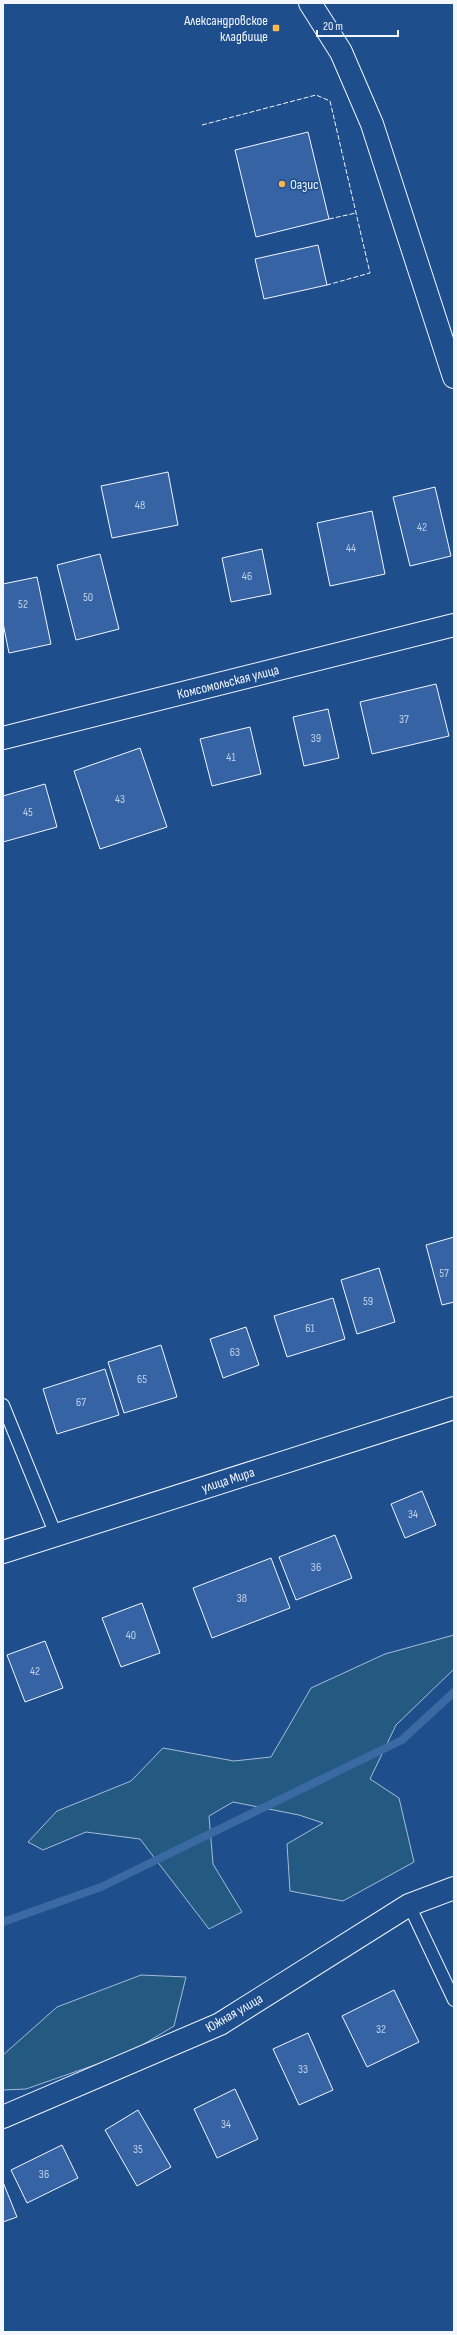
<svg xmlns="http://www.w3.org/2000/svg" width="457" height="2335" font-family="'Sofia Sans Condensed',sans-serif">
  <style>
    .green { fill: #245a82; stroke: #a8bbd7 }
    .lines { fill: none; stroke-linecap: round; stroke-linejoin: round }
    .stream { stroke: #3b69a3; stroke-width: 8 }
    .building { fill: #3563a3; stroke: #f2f6ff }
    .lane-casing { stroke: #f2f6ff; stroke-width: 14 }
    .street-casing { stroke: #f2f6ff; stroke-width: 24 }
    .secondary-casing { stroke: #f2f6ff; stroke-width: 24 }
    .lane { stroke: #1f4e8c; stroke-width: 12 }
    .street { stroke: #1f4e8c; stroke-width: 22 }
    .secondary { stroke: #1f4e8c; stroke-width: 22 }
    .fence { stroke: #f2f6ff; stroke-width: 1; stroke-dasharray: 5 2; stroke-linecap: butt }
    .poi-dot { fill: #ffb74d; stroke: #1f4e8c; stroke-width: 1.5 }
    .labels { text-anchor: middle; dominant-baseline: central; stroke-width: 3; stroke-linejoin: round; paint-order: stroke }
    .number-label { font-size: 12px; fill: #c3d1e8 }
    .poi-label { font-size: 14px; fill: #f2f6ff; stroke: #1f4e8c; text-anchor: end }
    .street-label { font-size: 14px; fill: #f2f6ff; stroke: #1f4e8c }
  </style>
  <rect width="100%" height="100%" fill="#1f4e8c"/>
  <!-- green -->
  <g class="green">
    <path d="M454 1635V1669L396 1725 370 1779 399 1798 414 1862 343 1901 290 1891 287 1844 323 1823 299 1815 233 1802 209 1816 213 1864 242 1912 209 1929 140 1839 86 1832 43 1850 28 1842 57 1811 131 1781 163 1748 234 1761 271 1757 311 1688 385 1654Z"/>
    <path d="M141 1975 186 1977 174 2026 129 2053 26 2089 3 2090V2055L57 2007Z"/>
  </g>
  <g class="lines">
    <!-- stream -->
    <path class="stream" d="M3 1922 101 1887 402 1740 454 1692"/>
  </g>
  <!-- building -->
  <g class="building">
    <path d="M308 132 329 219 256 237 235 150Z"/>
    <path d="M318 245 327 285 264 299 255 259Z"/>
    <path d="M168 472 178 525 112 538 101 486Z"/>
    <path d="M435 487 451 556 410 566 393 497Z"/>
    <path d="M372 511 385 574 330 586 317 523Z"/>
    <path d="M262 549 271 594 231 602 222 558Z"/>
    <path d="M100 554 119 629 76 640 57 565Z"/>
    <path d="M37 577 51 644 9 653 3 623V584Z"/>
    <path d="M436 684 449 736 372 754 360 702Z"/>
    <path d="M328 709 339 758 304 766 293 717Z"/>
    <path d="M250 727 261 774 212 786 200 739Z"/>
    <path d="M140 748 167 827 100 849 74 771Z"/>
    <path d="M45 784 57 827 3 842V796Z"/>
    <path d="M454 1237V1302L442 1305 426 1245Z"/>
    <path d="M379 1268 395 1322 357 1334 341 1280Z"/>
    <path d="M333 1298 345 1339 287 1357 274 1316Z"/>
    <path d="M246 1327 259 1365 223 1378 210 1339Z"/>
    <path d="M161 1345 177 1397 124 1413 108 1362Z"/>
    <path d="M105 1369 119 1415 57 1434 43 1389Z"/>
    <path d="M422 1491 436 1525 405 1538 391 1504Z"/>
    <path d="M335 1535 352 1578 296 1600 279 1557Z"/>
    <path d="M271 1558 290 1608 212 1638 193 1588Z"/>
    <path d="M142 1603 160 1653 121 1667 102 1618Z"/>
    <path d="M45 1641 63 1688 25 1702 7 1655Z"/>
    <path d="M394 1990 419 2042 367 2067 342 2016Z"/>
    <path d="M308 2033 333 2090 299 2105 273 2049Z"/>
    <path d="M235 2089 258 2139 217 2158 194 2109Z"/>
    <path d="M138 2110 171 2167 137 2186 105 2130Z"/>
    <path d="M62 2145 78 2178 27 2203 11 2170Z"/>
    <path d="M3 2182 17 2217 3 2222Z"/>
  </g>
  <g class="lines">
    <defs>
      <g id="lane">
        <path d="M3 1405 56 1535"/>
        <path d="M409 1905 454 2000"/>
      </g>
      <g id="street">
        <path d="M3 738 454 625"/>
        <path d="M3 1552 454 1408"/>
        <path d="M3 2117 220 2024 409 1905 454 1888"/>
      </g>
      <path id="secondary" d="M310 3 341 52 372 124 454 377"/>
    </defs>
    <!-- lane casing -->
    <use href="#lane" class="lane-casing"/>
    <!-- street casing -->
    <use href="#street" class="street-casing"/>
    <!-- secondary casing -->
    <use href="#secondary" class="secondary-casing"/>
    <!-- lane -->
    <use href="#lane" class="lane"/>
    <!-- street -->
    <use href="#street" class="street"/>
    <!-- secondary -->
    <use href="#secondary" class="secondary"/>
    <!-- fence -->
    <g class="fence">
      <path d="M202 125 316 95 330 101 370 273 327 285"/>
      <path d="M329 219 356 213"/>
    </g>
  </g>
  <!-- markers -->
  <g class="poi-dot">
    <rect x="272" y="24" width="8" height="8" rx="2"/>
    <circle cx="282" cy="184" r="4"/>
  </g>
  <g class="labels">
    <!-- number labels -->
    <g class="number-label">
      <text x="140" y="505">48</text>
      <text x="422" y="527">42</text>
      <text x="351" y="548">44</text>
      <text x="247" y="576">46</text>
      <text x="88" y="597">50</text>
      <text x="23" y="604">52</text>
      <text x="404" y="719">37</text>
      <text x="316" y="738">39</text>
      <text x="231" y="757">41</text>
      <text x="120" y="799">43</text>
      <text x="28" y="812">45</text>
      <text x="444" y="1273">57</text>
      <text x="368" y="1301">59</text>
      <text x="310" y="1328">61</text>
      <text x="235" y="1352">63</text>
      <text x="142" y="1379">65</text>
      <text x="81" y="1402">67</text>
      <text x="413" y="1514">34</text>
      <text x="316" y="1567">36</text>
      <text x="242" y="1598">38</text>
      <text x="131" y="1635">40</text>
      <text x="35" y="1671">42</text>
      <text x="381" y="2029">32</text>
      <text x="303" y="2069">33</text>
      <text x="226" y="2124">34</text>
      <text x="138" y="2149">35</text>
      <text x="44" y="2174">36</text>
    </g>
    <!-- poi labels -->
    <g class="poi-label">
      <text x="268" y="20">Александровское<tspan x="268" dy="16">кладбище</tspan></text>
      <text x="290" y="184" text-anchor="start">Оазис</text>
    </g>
    <!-- street labels -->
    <g class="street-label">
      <text transform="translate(228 682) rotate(-14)">Комсомольская улица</text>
      <text transform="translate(228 1480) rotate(-18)">улица Мира</text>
      <text transform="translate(234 2013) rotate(-30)">Южная улица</text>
    </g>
  </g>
  <!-- border -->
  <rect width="457" height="2335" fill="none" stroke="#f2f6ff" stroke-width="8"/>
  <!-- scale -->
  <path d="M317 30v6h81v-6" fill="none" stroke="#f2f6ff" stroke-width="2"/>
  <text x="323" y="30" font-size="12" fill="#f2f6ff" stroke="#1f4e8c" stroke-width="3" paint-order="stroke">20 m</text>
</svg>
